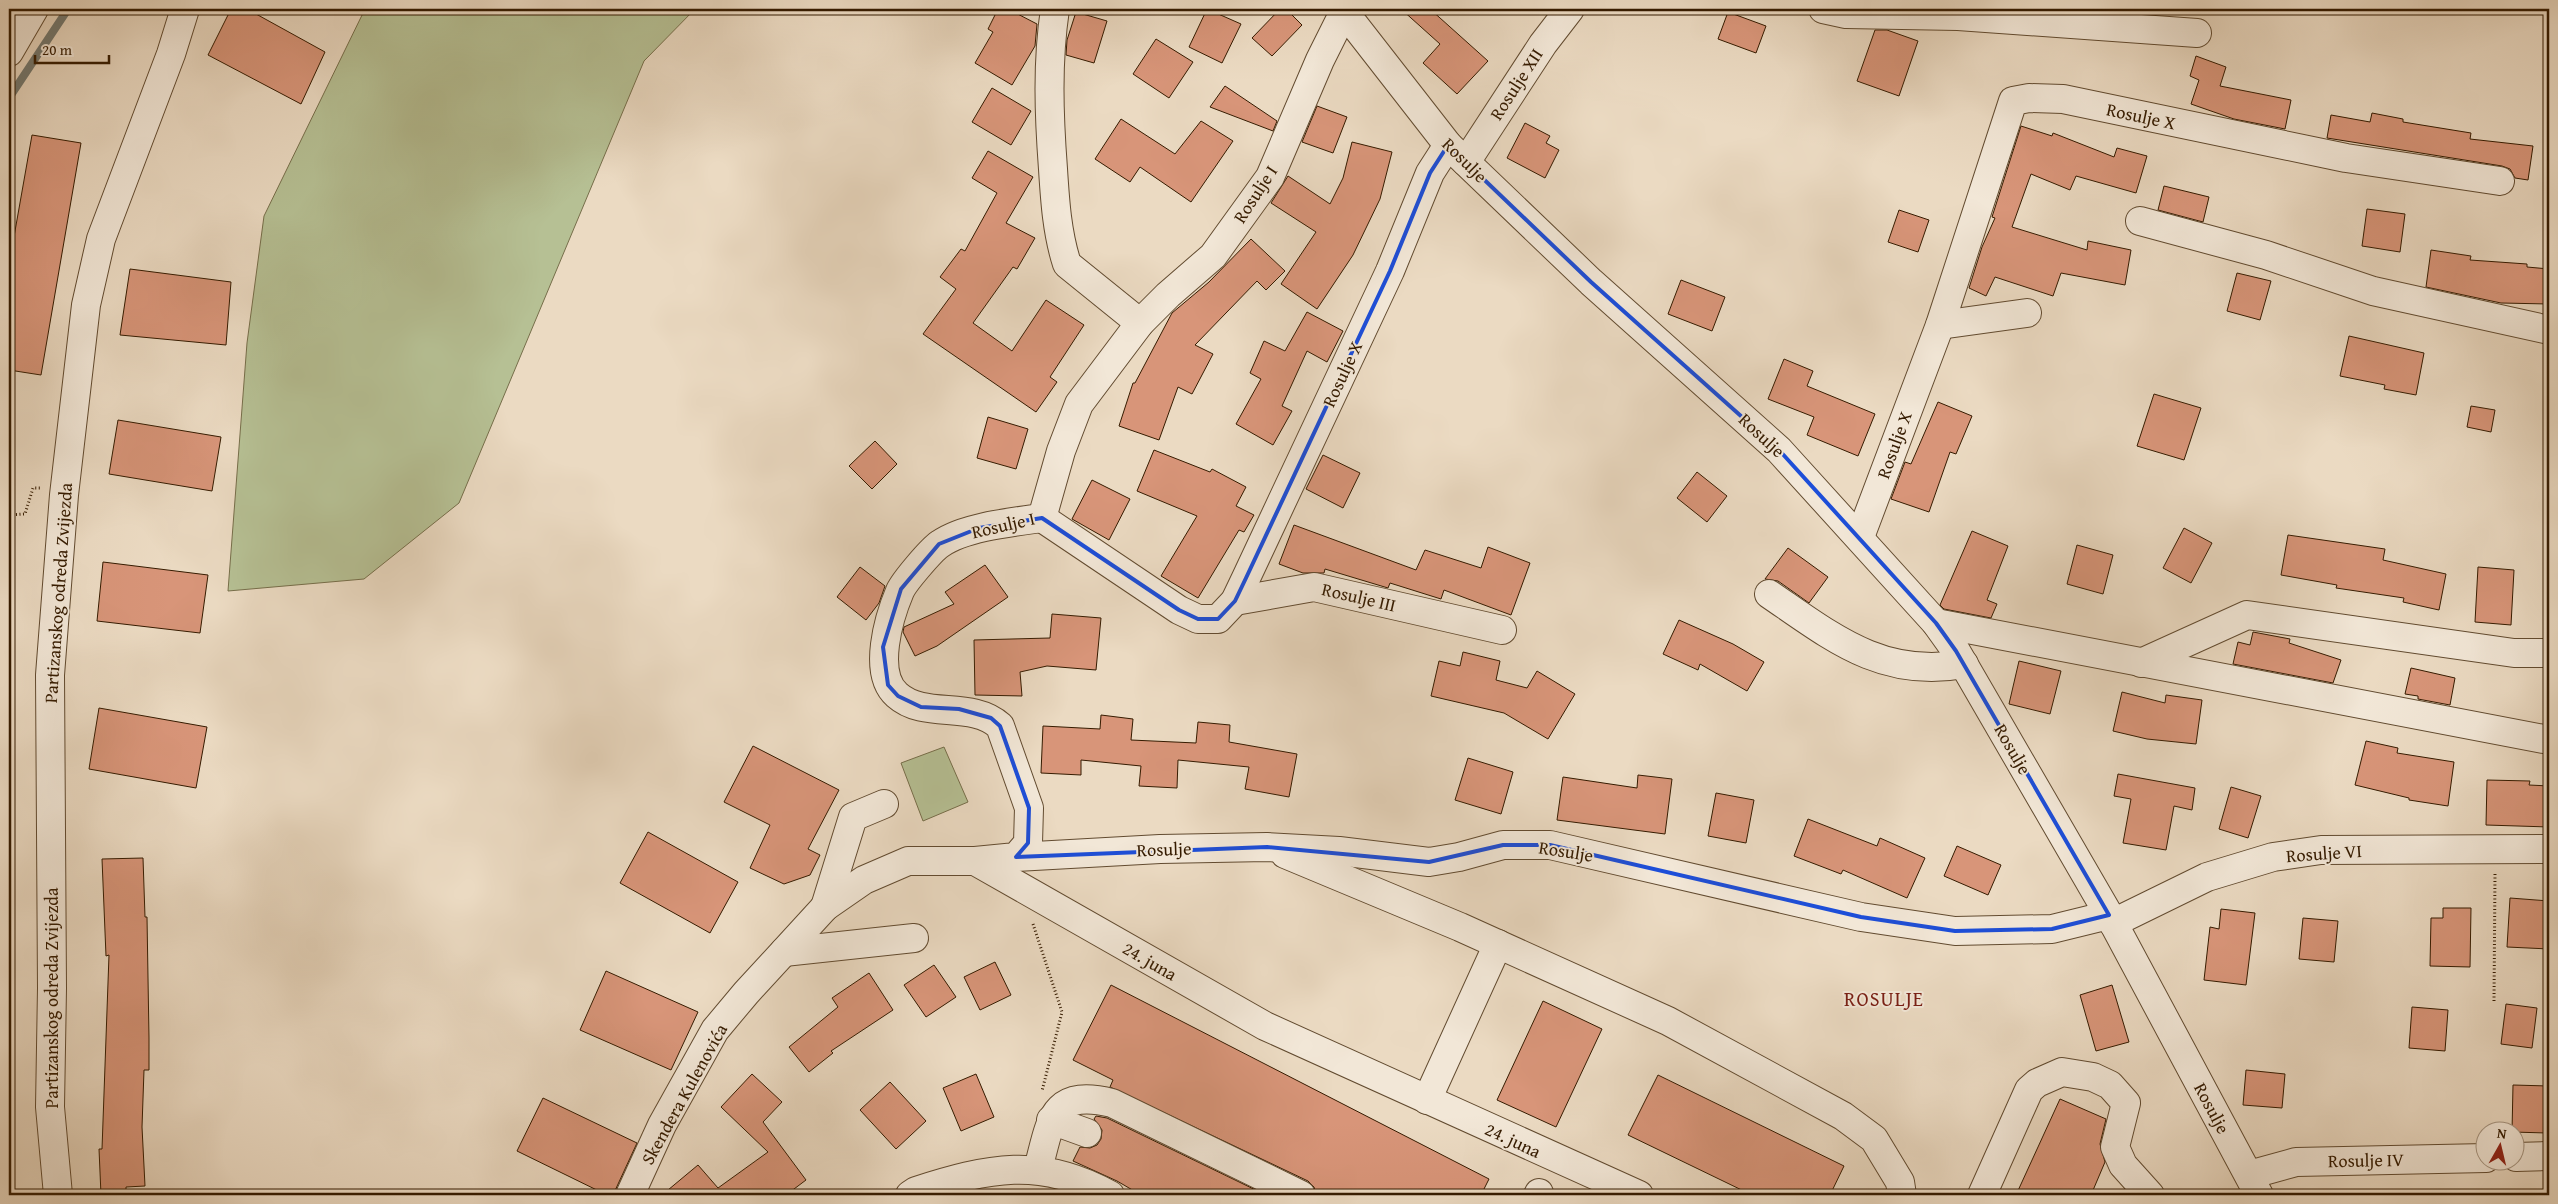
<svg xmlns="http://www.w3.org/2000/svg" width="2558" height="1204" font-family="'Gentium Book Plus',serif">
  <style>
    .green { fill: #b6c094; stroke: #766e4a }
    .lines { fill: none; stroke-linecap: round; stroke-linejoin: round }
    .stream { stroke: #737971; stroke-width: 8 }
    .building { fill: #d89579; stroke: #351b00 }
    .minor-casing { stroke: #624b30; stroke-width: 30 }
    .path { stroke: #351b00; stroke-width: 3; stroke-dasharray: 1 2.5; stroke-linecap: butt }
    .minor { stroke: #f2e7d7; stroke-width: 28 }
    .marked { fill: none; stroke: #1d4ed8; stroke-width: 4; stroke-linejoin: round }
    .labels { text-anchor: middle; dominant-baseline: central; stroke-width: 4; stroke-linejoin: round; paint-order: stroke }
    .street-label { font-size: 18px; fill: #351b00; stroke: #f2e7d7 }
    .quarter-label { font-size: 20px; letter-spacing: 1px; fill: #7a1f14; stroke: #f2e7d7 }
  </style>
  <rect width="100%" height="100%" fill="#ebdac2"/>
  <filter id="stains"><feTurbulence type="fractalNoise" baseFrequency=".004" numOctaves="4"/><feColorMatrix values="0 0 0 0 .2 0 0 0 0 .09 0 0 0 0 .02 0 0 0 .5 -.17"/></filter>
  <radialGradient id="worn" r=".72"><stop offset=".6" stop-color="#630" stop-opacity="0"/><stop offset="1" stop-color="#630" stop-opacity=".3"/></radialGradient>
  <!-- green -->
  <g class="green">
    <path d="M365 9H695L644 61 459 503 364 579 228 591 247 343 264 216Z"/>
    <path d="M944 747 968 802 923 821 901 763Z"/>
  </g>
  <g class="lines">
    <!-- stream -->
    <path class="stream" d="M9 98 68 9"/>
  </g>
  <!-- building -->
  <g class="building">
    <path d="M231 9H247L325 52 301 104 208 55Z"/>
    <path d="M998 9H1008L1037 24 1035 46 1012 85 975 63 993 32 988 29Z"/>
    <path d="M1207 9 1241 24 1222 63 1189 47Z"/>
    <path d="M1280 9H1286L1302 25 1272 56 1252 38Z"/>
    <path d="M1401 9H1430L1488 61 1457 94 1423 63 1440 44Z"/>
    <path d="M1076 12 1107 21 1094 63 1066 55 1067 40Z"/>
    <path d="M1728 12 1766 26 1756 53 1718 39Z"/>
    <path d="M1875 30H1887L1918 41 1899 96 1857 81Z"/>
    <path d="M1156 39 1193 62 1169 98 1133 74Z"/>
    <path d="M2196 56 2226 67 2220 86 2291 100 2285 129 2234 119 2191 104 2199 80 2190 76Z"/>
    <path d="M1225 86 1277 121 1273 131 1210 107Z"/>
    <path d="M992 88 1031 111 1011 145 972 122Z"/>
    <path d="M1317 106 1347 117 1333 153 1302 142Z"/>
    <path d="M2372 113 2403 119V122L2471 133 2470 139 2533 146 2528 180 2515 178 2510 169 2502 166 2327 138 2331 115 2370 122Z"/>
    <path d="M1121 119 1175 154 1201 121 1233 141 1191 202 1140 167 1130 182 1095 159Z"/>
    <path d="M1525 123 1550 136 1546 143 1559 150 1545 178 1507 158Z"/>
    <path d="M2021 126 2052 136 2053 133 2114 157 2117 148 2147 156 2136 193 2076 176 2070 190 2031 174 2012 227 2087 250 2088 241 2131 250 2125 285 2061 273 2053 296 1995 277 1986 296 1969 288 1982 247 1995 218 1992 217Z"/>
    <path d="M32 135 81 143 41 375 9 370V265Z"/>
    <path d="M1352 142 1392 152 1380 199 1353 255 1317 309 1281 284 1316 232 1271 203 1288 176 1330 204 1343 178Z"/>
    <path d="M988 151 1033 177 1006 223 1035 238 1017 269 1013 267 973 323 1012 351 1046 300 1084 325 1050 377 1057 382 1036 412 923 334 956 289 940 277 961 249 965 251 997 193 972 178Z"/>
    <path d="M2164 186 2209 197 2203 222 2158 210Z"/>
    <path d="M2367 209 2405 214 2400 252 2362 246Z"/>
    <path d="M1899 210 1929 220 1918 252 1888 242Z"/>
    <path d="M1251 239 1285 271 1266 290 1257 281 1195 345 1213 354 1192 394 1178 387 1159 440 1119 426 1133 383H1135L1172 313 1209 282Z"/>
    <path d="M2431 250 2471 256 2470 260 2527 264V267L2549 269V304L2501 303 2426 287Z"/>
    <path d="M130 269 231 282 226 345 120 335Z"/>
    <path d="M2237 273 2271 281 2260 320 2227 311Z"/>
    <path d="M1681 280 1725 297 1712 331 1668 314Z"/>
    <path d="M1307 312 1343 331 1327 362 1307 351 1282 406 1292 411 1273 445 1236 424 1261 379 1250 373 1264 341 1285 351Z"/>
    <path d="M2349 336 2424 353 2416 395 2384 389 2385 385 2340 376Z"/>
    <path d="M1784 359 1813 371 1807 386 1875 414 1858 456 1807 435 1814 417 1768 399Z"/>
    <path d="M2154 394 2201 408 2184 460 2137 446Z"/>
    <path d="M1938 402 1972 416 1956 454 1950 452 1929 512 1891 499 1905 462 1911 464Z"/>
    <path d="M2471 406 2495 410 2491 432 2467 427Z"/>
    <path d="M988 417 1028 429 1016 469 977 458Z"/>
    <path d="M118 420 221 437 212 491 109 474Z"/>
    <path d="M875 441 897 464 872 489 849 466Z"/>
    <path d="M1154 450 1210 472 1212 469 1246 487 1236 506 1254 515 1244 532 1239 530 1198 598 1161 576 1197 516 1137 491Z"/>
    <path d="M1323 455 1360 473 1343 508 1306 489Z"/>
    <path d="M1697 472 1727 496 1707 522 1677 498Z"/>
    <path d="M1092 480 1130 499 1109 540 1072 519Z"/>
    <path d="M1294 525 1416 570 1425 550 1481 568 1488 547 1530 563 1511 615 1444 590 1441 599 1390 583 1388 588 1325 569 1324 573H1303L1279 564Z"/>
    <path d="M2184 528 2212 543 2191 583 2163 568Z"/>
    <path d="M1972 531 2008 546 1987 600 1997 604 1991 618 1944 609 1940 605Z"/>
    <path d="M2288 535 2385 549 2383 560 2446 574 2439 610 2403 602 2404 598 2336 588 2337 585 2281 575Z"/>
    <path d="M2077 545 2113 555 2103 594 2067 584Z"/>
    <path d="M1788 548 1828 577 1809 603 1778 581 1765 579Z"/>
    <path d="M103 562 208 575 200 633 97 621Z"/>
    <path d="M985 565 1008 597 937 646 915 656 903 632 904 627 954 604 945 592Z"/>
    <path d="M860 567 885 586 879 603 866 620 837 597Z"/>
    <path d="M2478 567 2514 570 2511 625 2475 622Z"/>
    <path d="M1052 614 1101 618 1096 670 1047 666 1020 672 1022 696 975 695 974 640 1050 638Z"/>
    <path d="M1679 620 1733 644 1764 662 1747 691 1700 664 1698 670 1663 654Z"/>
    <path d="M2253 632 2290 639 2289 643 2341 660 2333 683 2233 664 2238 642 2250 645Z"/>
    <path d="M1463 652 1500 661 1496 680 1527 688 1537 671 1575 694 1548 739 1504 713 1431 696 1439 661 1460 666Z"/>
    <path d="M2019 661 2061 671 2050 714 2009 704Z"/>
    <path d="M2411 668 2455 678 2450 705 2418 699V696L2405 694Z"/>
    <path d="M2122 692 2165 703 2166 695 2202 700 2196 744 2147 739 2113 731Z"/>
    <path d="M99 708 207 727 196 788 89 769Z"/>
    <path d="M1101 715 1133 719 1131 740 1196 743 1198 722 1230 725 1229 742 1297 754 1289 797 1245 789 1249 767 1178 760 1177 788 1139 786 1141 766 1081 760V775L1041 773 1043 726 1100 729Z"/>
    <path d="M2366 741 2398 748 2397 753 2454 762 2448 806 2409 800V798L2355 785Z"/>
    <path d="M753 746 839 790 808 849 820 855 810 875 784 884 750 868 770 825 724 802Z"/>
    <path d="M1468 758 1513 772 1501 814 1455 800Z"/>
    <path d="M2118 774 2195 788 2192 810 2174 806 2166 850 2123 843 2131 799 2114 796Z"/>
    <path d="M1638 775 1672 779 1665 834 1557 820 1563 777 1637 788Z"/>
    <path d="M2487 780 2530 781 2529 785 2549 786V827L2486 825Z"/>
    <path d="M2231 787 2261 796 2248 838 2219 829Z"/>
    <path d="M1716 793 1754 800 1746 843 1708 836Z"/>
    <path d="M1808 819 1877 846 1880 838 1925 858 1907 898 1843 870 1841 874 1794 856Z"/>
    <path d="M648 832 738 882 710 933 620 883Z"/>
    <path d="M1957 846 2001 865 1988 895 1944 876Z"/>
    <path d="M143 858 145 917H147L149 1038V1070H144L142 1127 145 1186 126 1187V1195H101L99 1149H102L109 955 106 956 102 859Z"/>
    <path d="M2510 898 2549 901V949L2507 947Z"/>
    <path d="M2443 908H2471L2470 967 2430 966 2431 918H2443Z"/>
    <path d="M2221 909 2255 913 2246 985 2204 980 2210 927 2219 929Z"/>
    <path d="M2303 918 2338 921 2334 962 2299 959Z"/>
    <path d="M995 962 1011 995 980 1010 964 977Z"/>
    <path d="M934 965 956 997 926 1017 904 985Z"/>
    <path d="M606 971 698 1012 671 1070 580 1030Z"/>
    <path d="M869 973 893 1010 831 1051 833 1053 809 1072 789 1047 838 1007 832 998Z"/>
    <path d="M1111 985 1489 1179 1481 1195H1316L1314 1187 1308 1181 1110 1087 1113 1080 1073 1060Z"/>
    <path d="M2112 985 2129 1042 2096 1051 2080 995Z"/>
    <path d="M1543 1001 1602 1029 1556 1127 1497 1100Z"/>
    <path d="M2506 1004 2537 1008 2532 1048 2501 1044Z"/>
    <path d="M2412 1007 2448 1010 2445 1051 2409 1048Z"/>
    <path d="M2246 1070 2285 1074 2282 1108 2243 1105Z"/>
    <path d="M752 1074 782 1102 763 1122 806 1180 786 1195H662L698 1165 718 1188 768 1152 721 1107Z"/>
    <path d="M976 1074 994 1117 961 1131 943 1088Z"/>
    <path d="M1658 1075 1844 1166 1830 1195H1752L1628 1135Z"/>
    <path d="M890 1082 926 1121 896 1149 860 1110Z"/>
    <path d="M2513 1085 2548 1086 2547 1133 2512 1132Z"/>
    <path d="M543 1098 637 1143 613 1195H607L517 1151Z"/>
    <path d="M2060 1099 2106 1119 2100 1144 2105 1162 2091 1195H2016Z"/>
    <path d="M1096 1116 1107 1118 1266 1195H1141L1117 1181 1073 1161 1080 1147 1090 1148 1097 1145 1101 1139 1102 1130 1094 1119Z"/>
  </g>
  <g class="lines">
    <defs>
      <g id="minor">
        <path d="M1055 9C1047 62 1049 116 1053 169 1055 201 1057 233 1067 264L1140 323"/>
        <path d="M1342 9 1448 145 1591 282 1779 450 1936 623 1956 651 2109 915 2259 1195"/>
        <path d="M1823 9 1846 14 1958 16 2197 33"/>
        <path d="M9 52 34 9"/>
        <path d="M1466 162 1543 44 1570 9"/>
        <path d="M2140 221 2266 255 2373 291 2549 330"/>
        <path d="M1940 325 2027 313"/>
        <path d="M1042 518 1179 610 1198 619H1218L1235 601 1246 578 1390 271 1430 173 1448 145"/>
        <path d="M1860 537 1940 325 2013 101 2029 98 2063 99 2346 158 2500 181"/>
        <path d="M1769 594C1832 637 1882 679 1964 664"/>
        <path d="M1235 601 1314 587 1502 630"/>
        <path d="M1936 623 2549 740"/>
        <path d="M2141 663 2247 615 2514 653H2549"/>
        <path d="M1285 854 1460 927 1668 1021 1843 1116 1874 1139 1900 1182 1902 1195"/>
        <path d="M1016 857 1160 849 1267 847 1339 851 1429 862 1459 857 1503 845H1550L1861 917 1955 931 2052 929 2109 915"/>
        <path d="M975 861 1265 1026 1639 1195"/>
        <path d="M825 907 853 817 884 804"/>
        <path d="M2113 923 2207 877 2273 857 2321 850 2549 849"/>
        <path d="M784 952 914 938"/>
        <path d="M1427 1100 1498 944"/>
        <path d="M1051 1120 1087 1133"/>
        <path d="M2516 1157 2549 1156"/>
        <path d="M1038 1169C1051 1121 1051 1088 1112 1103L1301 1195"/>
        <path d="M2249 1175 2296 1162 2486 1158"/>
        <path d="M58 1195 50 1107 52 988 50 675 64 495 86 305 101 239 171 54 185 9"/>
        <path d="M630 1195 662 1125 715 1030 746 993 825 907 864 880 908 861H975L1016 857 1028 843 1029 808 1000 726C971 700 925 720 897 695 872 673 889 617 900 591 904 582 931 550 940 544 964 527 1012 522 1042 518L1061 451 1079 404 1140 323 1168 295 1213 256 1270 177 1320 60 1344 12"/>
        <path d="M910 1195 916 1191C988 1168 1040 1156 1110 1195"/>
        <path d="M1538 1195 1539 1193"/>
        <path d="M1982 1195 2029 1090 2037 1083 2062 1072 2093 1077 2110 1085 2126 1103 2115 1147 2123 1165 2150 1195"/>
      </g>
    </defs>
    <!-- minor casing -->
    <use href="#minor" class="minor-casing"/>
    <!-- path -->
    <g class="path">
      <path d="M9 515 25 514 33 488H40"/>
      <path d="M1033 924 1062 1012 1042 1091"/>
      <path d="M2494 1001 2495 874"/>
    </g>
    <!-- minor -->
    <use href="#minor" class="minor"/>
  </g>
  <!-- marked area -->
  <path class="marked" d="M1448 145 1591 282 1779 450 1936 623 1956 651 2109 915 2052 929 1955 931 1861 917 1550 845H1503L1429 862 1267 847 1016 857 1028 843 1029 808 1000 726 991 718 959 709 921 707 898 696 888 685 883 647 901 589 939 544 979 528 1042 518 1179 610 1198 619H1218L1235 601 1246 578 1390 271 1430 173Z"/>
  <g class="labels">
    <!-- street labels -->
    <g class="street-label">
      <text transform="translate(1516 84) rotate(-57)">Rosulje XII</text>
      <text transform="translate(2141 116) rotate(12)">Rosulje X</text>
      <text transform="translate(1465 160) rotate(45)">Rosulje</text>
      <text transform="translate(1255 194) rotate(-57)">Rosulje I</text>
      <text transform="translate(1342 374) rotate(-65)">Rosulje X</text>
      <text transform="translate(1762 435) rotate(43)">Rosulje</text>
      <text transform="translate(1894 445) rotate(-70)">Rosulje X</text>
      <text transform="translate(1003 525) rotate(-13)">Rosulje I</text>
      <text transform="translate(58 593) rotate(-86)">Partizanskog odreda Zvijezda</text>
      <text transform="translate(1359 597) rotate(13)">Rosulje III</text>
      <text transform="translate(2013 749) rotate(60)">Rosulje</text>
      <text transform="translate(1164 849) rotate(-2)">Rosulje</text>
      <text transform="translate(1566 851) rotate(9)">Rosulje</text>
      <text transform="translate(2324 853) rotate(-4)">Rosulje VI</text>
      <text transform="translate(1150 961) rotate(30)">24. juna</text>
      <text transform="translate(51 998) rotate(-90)">Partizanskog odreda Zvijezda</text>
      <text transform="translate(684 1094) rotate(-61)">Skendera Kulenovića</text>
      <text transform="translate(2212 1108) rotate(62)">Rosulje</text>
      <text transform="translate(1513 1140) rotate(25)">24. juna</text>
      <text transform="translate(2366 1160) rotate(-1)">Rosulje IV</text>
    </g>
    <!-- quarter labels -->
    <g class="quarter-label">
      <text x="1884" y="998">ROSULJE</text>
    </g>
  </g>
  <!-- margin -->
  <rect width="2558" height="1204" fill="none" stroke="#ebdac2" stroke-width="30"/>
  <rect x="10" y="10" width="2538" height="1184" fill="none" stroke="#351b00" stroke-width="2.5"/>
  <rect x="15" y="15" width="2528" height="1174" fill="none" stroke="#351b00"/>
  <!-- north arrow -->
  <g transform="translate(2500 1146) rotate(8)"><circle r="24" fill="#f2e7d7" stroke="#a69581"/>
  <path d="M0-4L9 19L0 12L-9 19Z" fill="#8f2418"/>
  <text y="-8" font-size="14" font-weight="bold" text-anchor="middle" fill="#351b00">N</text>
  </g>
  <!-- scale -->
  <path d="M35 55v8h74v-8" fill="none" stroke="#351b00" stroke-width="2.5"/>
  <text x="42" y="55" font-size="15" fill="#351b00" stroke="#f2e7d7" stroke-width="4" paint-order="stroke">20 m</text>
  <rect width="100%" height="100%" filter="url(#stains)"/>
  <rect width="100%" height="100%" fill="url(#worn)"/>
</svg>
